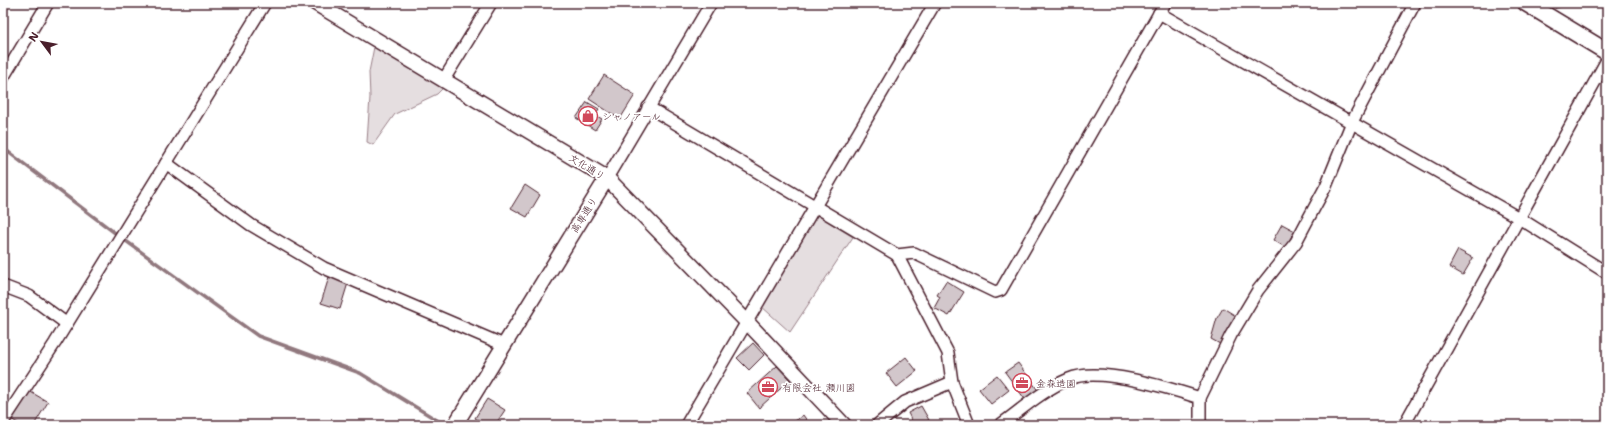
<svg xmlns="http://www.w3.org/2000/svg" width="1610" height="428" font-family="'Shantell Sans','Klee One',sans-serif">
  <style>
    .green { fill: #e5dee0; stroke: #987e86 }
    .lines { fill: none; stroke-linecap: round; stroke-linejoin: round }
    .stream { stroke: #91787e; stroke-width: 3.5 }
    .building { fill: #d2c7cb; stroke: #4a1f2b }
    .minor-casing { stroke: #4a1f2b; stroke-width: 14 }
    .tertiary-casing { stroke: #4a1f2b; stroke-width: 17 }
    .secondary-casing { stroke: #4a1f2b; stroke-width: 19 }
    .minor { stroke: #fff; stroke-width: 11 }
    .tertiary { stroke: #fff; stroke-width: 14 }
    .secondary { stroke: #fff; stroke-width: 16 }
    .labels { text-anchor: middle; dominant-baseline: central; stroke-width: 3.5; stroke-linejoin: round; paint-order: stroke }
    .poi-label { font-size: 10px; fill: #4a1f2b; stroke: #fff; text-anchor: start }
    .street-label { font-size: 10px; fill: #4a1f2b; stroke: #fff }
  </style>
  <rect width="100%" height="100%" fill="#fff"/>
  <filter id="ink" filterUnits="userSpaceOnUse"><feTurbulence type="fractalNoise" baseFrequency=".025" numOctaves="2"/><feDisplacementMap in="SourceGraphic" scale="8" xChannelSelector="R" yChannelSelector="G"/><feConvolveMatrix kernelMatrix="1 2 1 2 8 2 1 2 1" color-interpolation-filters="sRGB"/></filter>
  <g filter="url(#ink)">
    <!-- green -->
    <g class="green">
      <path d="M374 47 443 88 437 94 395 114 373 145 367 142 370 97 369 72Z"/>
      <path d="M817 215 853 237 790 332 761 306Z"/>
    </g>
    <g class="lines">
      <!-- stream -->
      <path class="stream" d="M3 148 119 236 258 336 360 373 445 425"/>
    </g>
    <!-- building -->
    <g class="building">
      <path d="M1553 3H1572V4L1555 8Z"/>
      <path d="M604 75 635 95 620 119 589 99Z"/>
      <path d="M587 102 599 109 595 115 602 119 595 130 576 118Z"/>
      <path d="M525 185 540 195 527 217 511 208Z"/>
      <path d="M1282 224 1295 231 1285 247 1273 240Z"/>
      <path d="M1458 250 1473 258 1463 275 1449 267Z"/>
      <path d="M329 277 348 283 340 309 321 303Z"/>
      <path d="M946 281 964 292 949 316 934 308 940 297 937 295Z"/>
      <path d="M1223 308 1236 316 1220 344 1211 339 1217 318Z"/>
      <path d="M753 343 764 355 749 370 737 358Z"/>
      <path d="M906 357 917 371 897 387 886 373Z"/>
      <path d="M1018 363 1040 393 1027 402 1005 372Z"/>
      <path d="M777 366 790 380 759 408 747 393Z"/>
      <path d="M997 375 1009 390 991 404 979 389Z"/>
      <path d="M29 391 48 402 34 425H21L11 419Z"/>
      <path d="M487 399 505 410 495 425H486L475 418Z"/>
      <path d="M921 406 929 420 920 425H914L908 413Z"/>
      <path d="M803 415 810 425H790Z"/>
    </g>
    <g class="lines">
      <defs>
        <g id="minor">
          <path d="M1159 13 1519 218 1607 273"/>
          <path d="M3 78 48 3"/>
          <path d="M443 81 491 3"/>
          <path d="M648 107 897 255 948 353 952 382 969 425"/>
          <path d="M166 163 251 225 324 268 504 345"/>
          <path d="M607 178 711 3"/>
          <path d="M897 255 914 253 995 292 1001 290 1165 3"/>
          <path d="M3 286 29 296 67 324"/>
          <path d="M3 422 55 343 265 3"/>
          <path d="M686 425 935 3"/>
          <path d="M877 425 905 402 952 382"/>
          <path d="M1000 425C1022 409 1043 390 1069 379 1099 366 1169 388 1200 398"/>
          <path d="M1200 425V398L1231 335 1258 290 1296 242 1305 225 1326 186 1352 122 1415 3"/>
          <path d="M1404 425 1607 60"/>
        </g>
        <g id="tertiary">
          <path d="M315 3 607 178 746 321 844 425"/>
          <path d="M455 425 607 178"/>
        </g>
        <path id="secondary" d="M1526 3 1607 52"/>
      </defs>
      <!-- minor casing -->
      <use href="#minor" class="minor-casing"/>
      <!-- tertiary casing -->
      <use href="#tertiary" class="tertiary-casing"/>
      <!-- secondary casing -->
      <use href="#secondary" class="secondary-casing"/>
      <!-- minor -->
      <use href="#minor" class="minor"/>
      <!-- tertiary -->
      <use href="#tertiary" class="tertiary"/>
      <!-- secondary -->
      <use href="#secondary" class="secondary"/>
    </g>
  </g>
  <!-- icons -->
  <defs>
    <symbol id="shop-ring" viewBox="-11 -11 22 22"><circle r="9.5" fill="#fff" stroke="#d1495b" stroke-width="1.5"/><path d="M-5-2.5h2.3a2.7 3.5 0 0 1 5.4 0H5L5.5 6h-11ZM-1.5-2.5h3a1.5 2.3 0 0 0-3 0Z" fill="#d1495b"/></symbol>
    <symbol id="office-ring" viewBox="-11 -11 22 22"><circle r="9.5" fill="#fff" stroke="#d1495b" stroke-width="1.5"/><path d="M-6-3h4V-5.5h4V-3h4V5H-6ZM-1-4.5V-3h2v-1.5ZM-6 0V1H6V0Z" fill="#d1495b"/></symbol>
  </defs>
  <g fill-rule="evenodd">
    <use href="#shop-ring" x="577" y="105" width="22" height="22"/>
    <use href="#office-ring" x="1011" y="372" width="22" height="22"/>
    <use href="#office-ring" x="757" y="376" width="22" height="22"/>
  </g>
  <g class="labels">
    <!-- poi labels -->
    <g class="poi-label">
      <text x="602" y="116">シャノアール</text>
      <text x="1036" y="383">金森造園</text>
      <text x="782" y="387">有限会社 瀬川園</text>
    </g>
    <!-- street labels -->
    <g class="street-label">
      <text transform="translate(587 167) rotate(31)">文化通り</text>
      <text transform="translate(584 215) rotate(-58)">高専通り</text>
    </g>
  </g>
  <!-- margin -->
  <rect width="1610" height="428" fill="none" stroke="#fff" stroke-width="16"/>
  <rect x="8" y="8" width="1594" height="412" fill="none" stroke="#4a1f2b" stroke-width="1.5" filter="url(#ink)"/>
  <!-- north arrow -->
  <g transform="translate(42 42) rotate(302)" stroke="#ffffff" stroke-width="3" paint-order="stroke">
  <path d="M0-3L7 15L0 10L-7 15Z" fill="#4a1f2b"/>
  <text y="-6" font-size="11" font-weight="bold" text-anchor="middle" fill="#4a1f2b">N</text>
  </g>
</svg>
